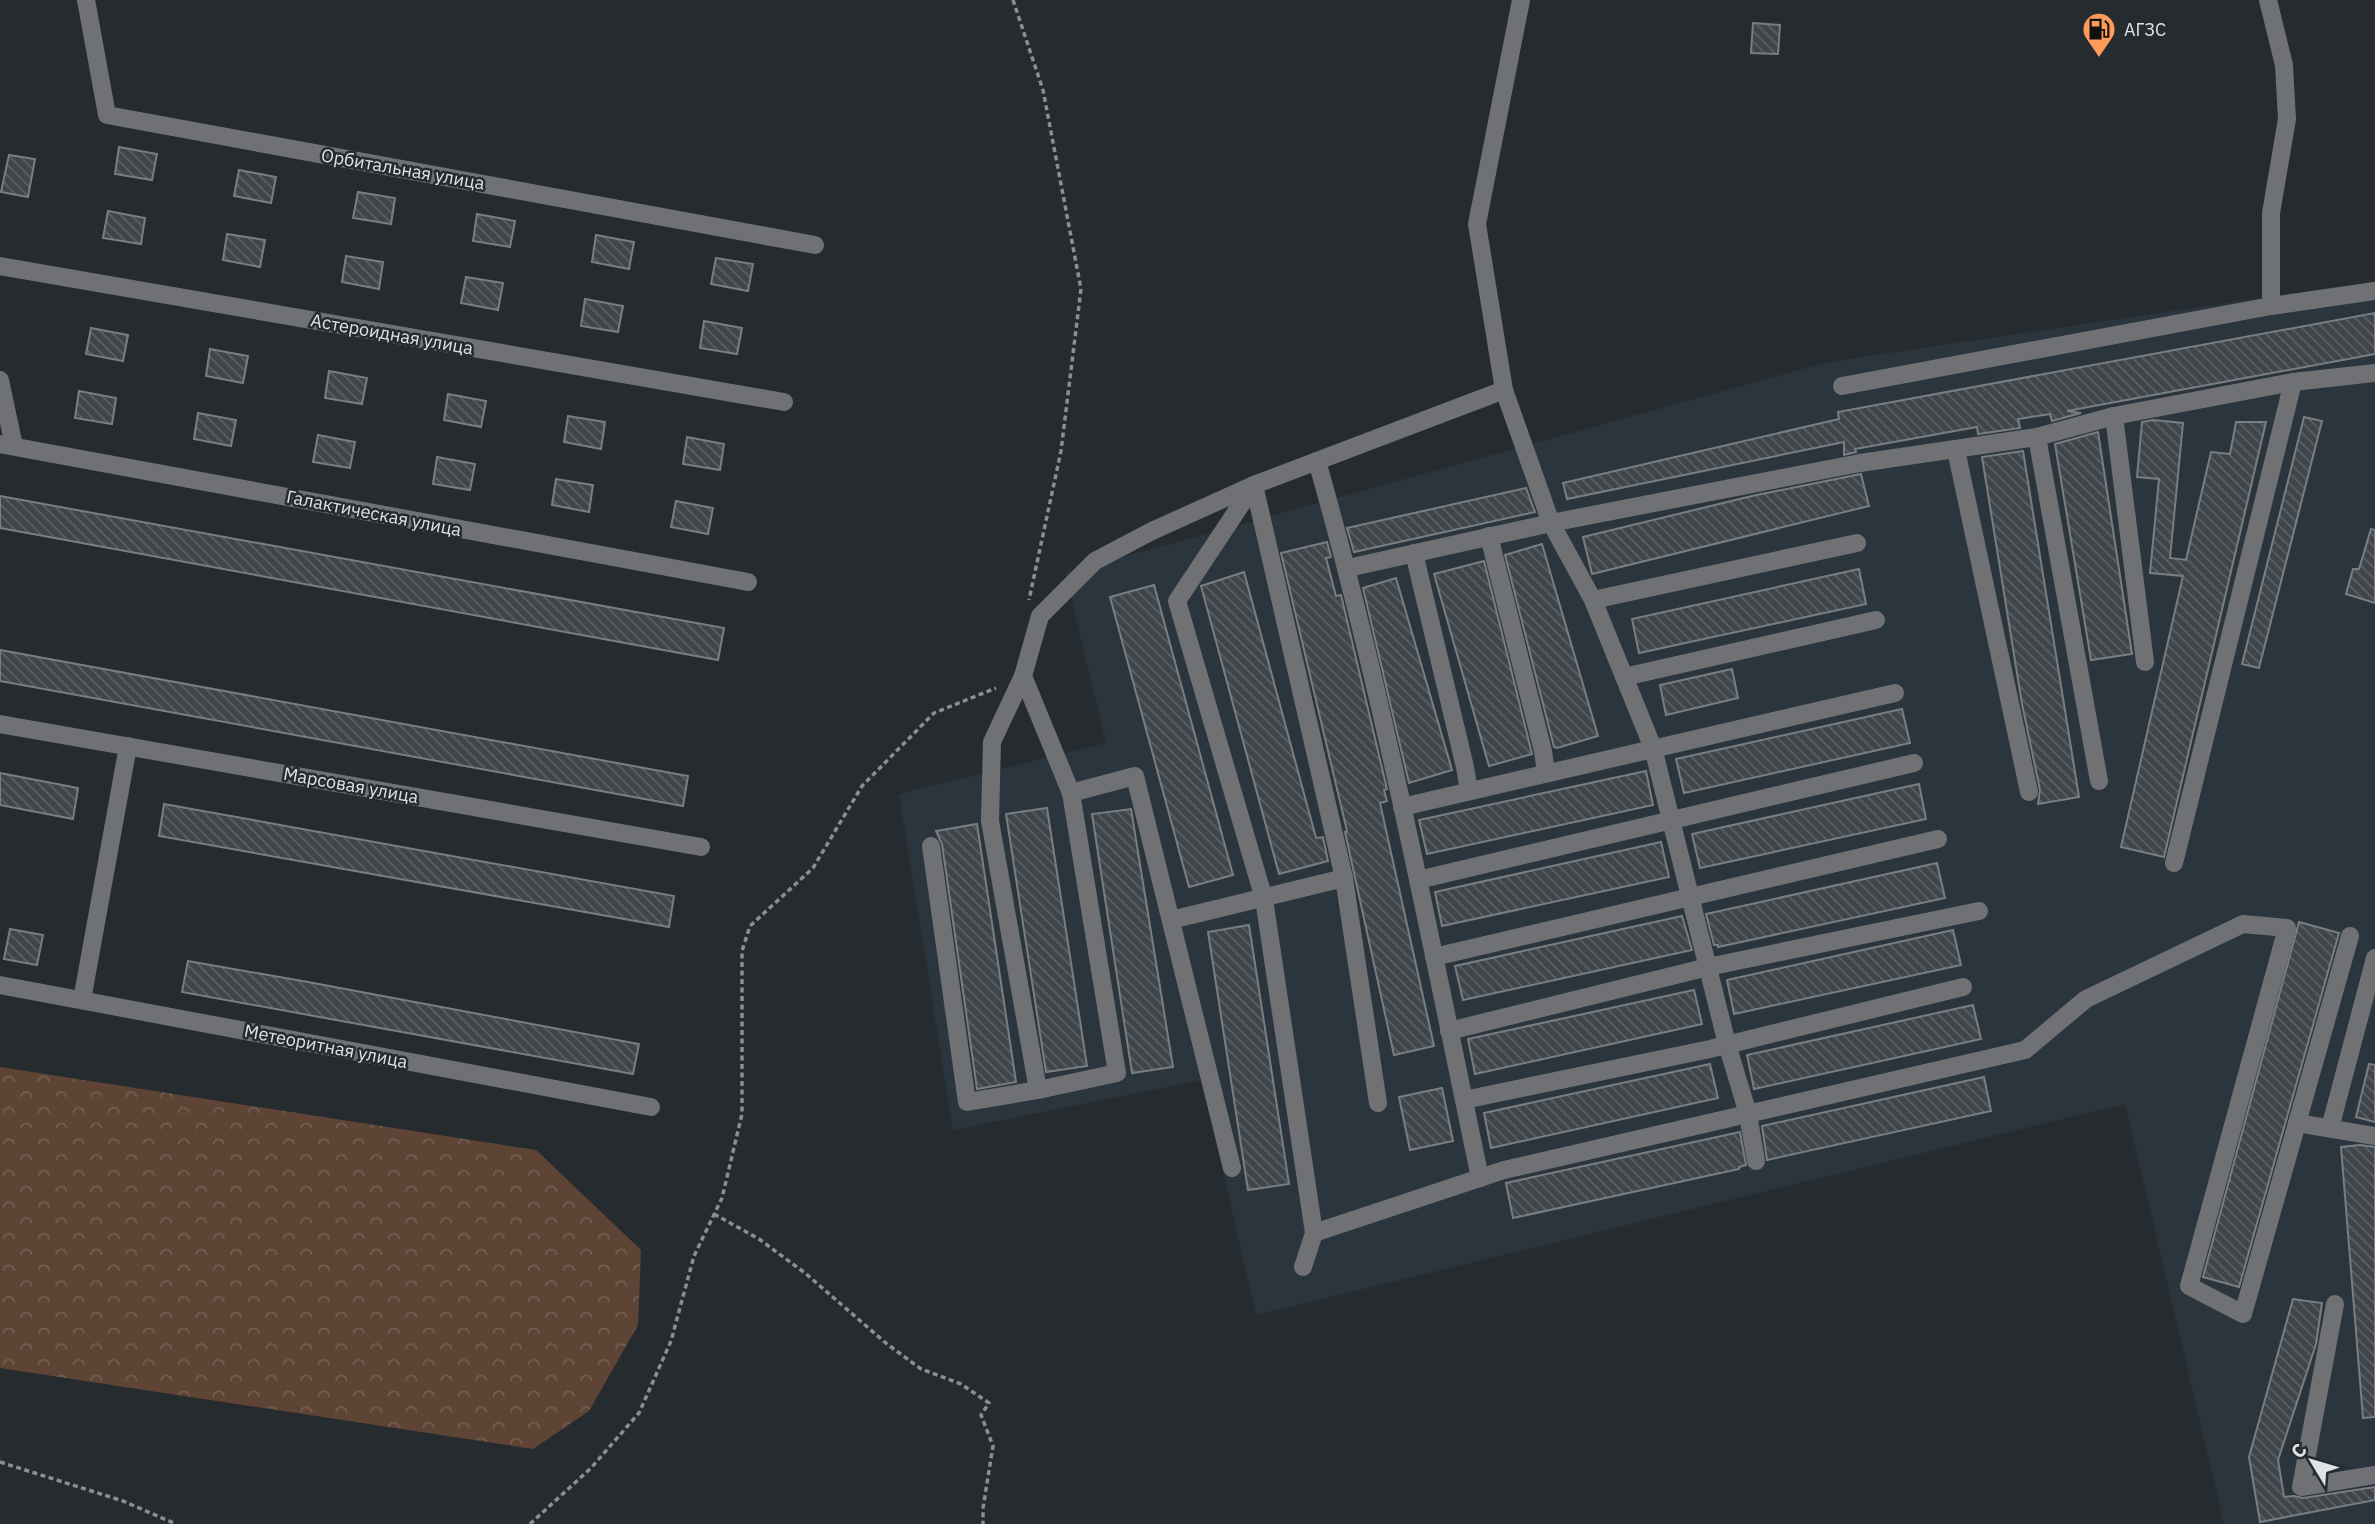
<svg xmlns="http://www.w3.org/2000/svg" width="2375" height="1524" font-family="'IBM Plex Sans',sans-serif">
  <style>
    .built { fill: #2a353d }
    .forest { fill: url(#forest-crowns) }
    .building { fill: url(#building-back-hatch); stroke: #797e83; stroke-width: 2 }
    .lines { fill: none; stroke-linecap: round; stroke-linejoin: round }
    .path { stroke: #8b8f92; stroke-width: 3.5; stroke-dasharray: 5 3.5; stroke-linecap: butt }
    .minor { stroke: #6f7174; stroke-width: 18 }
    .labels { text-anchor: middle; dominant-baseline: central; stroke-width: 5; stroke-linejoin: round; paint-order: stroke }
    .poi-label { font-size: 18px; fill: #e0e3e6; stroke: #262b2f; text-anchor: start }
    .street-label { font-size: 18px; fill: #e0e3e6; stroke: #262b2f }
  </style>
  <defs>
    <pattern id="forest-crowns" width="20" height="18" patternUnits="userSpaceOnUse" patternTransform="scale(1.75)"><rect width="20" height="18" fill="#5e4434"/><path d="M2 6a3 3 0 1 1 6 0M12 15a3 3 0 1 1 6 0" fill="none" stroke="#755f51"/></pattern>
    <pattern id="building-back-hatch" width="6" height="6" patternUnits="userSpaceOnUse" patternTransform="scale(1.75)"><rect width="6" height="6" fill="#40454a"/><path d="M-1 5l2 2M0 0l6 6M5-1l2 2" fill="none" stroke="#5b6064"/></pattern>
  </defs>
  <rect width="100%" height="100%" fill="#262b2f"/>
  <!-- built -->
  <path class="built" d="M2375 281V1524H2224L2125 1104 1256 1315 1202 1080 953 1130 899 794 1106 743 1065 573 1828 362Z"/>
  <!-- forest -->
  <path class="forest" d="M0 1067 536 1150 641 1250 638 1325 589 1411 533 1449 0 1368Z"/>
  <!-- building -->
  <g class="building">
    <path d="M1753 23 1780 25 1778 54 1751 53Z"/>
    <path d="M119 147 157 154 152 180 115 174Z"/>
    <path d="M9 155 35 159 28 197 1 192Z"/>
    <path d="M239 170 276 177 271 203 234 196Z"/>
    <path d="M358 192 395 198 391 224 353 218Z"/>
    <path d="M108 211 145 218 141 244 103 238Z"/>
    <path d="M477 214 515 221 510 247 473 241Z"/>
    <path d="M227 234 265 240 260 267 223 260Z"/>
    <path d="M596 235 634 242 629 269 592 262Z"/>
    <path d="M346 256 383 262 379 289 342 282Z"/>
    <path d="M716 258 753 264 748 291 711 284Z"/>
    <path d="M466 277 503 283 498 310 461 303Z"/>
    <path d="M585 299 623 306 618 332 581 326Z"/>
    <path d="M2375 313V354L2067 411 2081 413 2052 421 2050 414 2018 419 2020 428 1978 434 1977 427 1855 449 1856 452 1844 455V442L1567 499 1563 483 1839 419 1838 412Z"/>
    <path d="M704 321 742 328 737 354 700 348Z"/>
    <path d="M91 328 128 335 123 361 86 354Z"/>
    <path d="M210 349 248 356 243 383 206 376Z"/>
    <path d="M329 371 367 378 362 404 325 398Z"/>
    <path d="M79 391 116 398 112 424 75 418Z"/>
    <path d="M448 394 486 401 481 427 444 420Z"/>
    <path d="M198 413 236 420 231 446 194 439Z"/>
    <path d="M568 416 605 422 601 449 564 442Z"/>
    <path d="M2304 417 2322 421 2259 668 2242 664Z"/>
    <path d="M2153 420 2183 423 2170 558 2186 560 2211 452 2230 454 2236 422H2266L2164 857 2121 847 2183 576 2150 573 2159 479 2137 477 2142 422Z"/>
    <path d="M2098 432 2132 654 2091 660 2055 444Z"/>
    <path d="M318 435 355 442 350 468 313 462Z"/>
    <path d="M687 437 724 444 720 470 683 464Z"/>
    <path d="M2023 451 2079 797 2038 804 2040 790 2022 704 1982 457Z"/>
    <path d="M437 457 475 464 470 490 433 484Z"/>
    <path d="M1861 474 1869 506 1592 574 1583 537 1752 496Z"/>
    <path d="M556 479 593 485 589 512 552 505Z"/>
    <path d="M1526 488 1535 512 1354 552 1347 528Z"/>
    <path d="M0 496 724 628 718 660 0 528Z"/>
    <path d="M676 501 713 508 708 534 671 527Z"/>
    <path d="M2371 529 2375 530V603L2346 594 2353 569H2359Z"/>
    <path d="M1327 542 1331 557 1326 558 1336 596 1341 595 1387 789 1384 790 1387 801 1380 803 1434 1046 1394 1055 1345 832 1347 831 1281 553Z"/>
    <path d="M1542 544 1598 736 1557 748 1554 747 1505 555Z"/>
    <path d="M1484 561 1532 754 1489 766 1434 574Z"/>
    <path d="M1859 569 1866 604 1639 653 1632 619Z"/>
    <path d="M1244 572 1316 838 1323 837 1328 861 1279 874 1201 586Z"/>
    <path d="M1396 578 1452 770 1409 783 1363 588Z"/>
    <path d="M1154 585 1233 875 1189 887 1110 597Z"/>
    <path d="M0 650 688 776 683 806 0 681Z"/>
    <path d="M1732 669 1738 698 1666 715 1660 685Z"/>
    <path d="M1902 709 1910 743 1684 793 1676 759Z"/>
    <path d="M1646 771 1653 805 1427 854 1419 820Z"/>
    <path d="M0 773 78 788 73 819 0 805Z"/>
    <path d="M1919 784 1926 819 1700 868 1692 834Z"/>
    <path d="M164 804 674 896 669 927 159 836Z"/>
    <path d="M1047 808 1087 1066 1046 1072 1006 814Z"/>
    <path d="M1131 809 1173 1067 1132 1073 1092 814Z"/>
    <path d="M977 824 1016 1082 977 1089 942 844 936 831Z"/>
    <path d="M1661 842 1669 877 1442 926 1435 892Z"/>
    <path d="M1937 863 1945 898 1718 947V945H1714L1706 914Z"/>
    <path d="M1682 916 1692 950 1463 1000 1455 966Z"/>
    <path d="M2299 922 2339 933 2239 1287 2203 1277Z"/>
    <path d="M1249 925 1289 1184 1248 1190 1208 932Z"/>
    <path d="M10 929 43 935 37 965 4 959Z"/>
    <path d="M1953 930 1961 965 1734 1014 1727 980Z"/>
    <path d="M188 961 308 982 639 1044 633 1074 182 992Z"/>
    <path d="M1694 990 1702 1024 1475 1074 1468 1039Z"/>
    <path d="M1973 1005 1981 1039 1754 1089 1747 1055Z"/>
    <path d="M1710 1064 1718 1098 1491 1148 1484 1113Z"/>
    <path d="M2369 1064 2375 1065V1122L2356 1117Z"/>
    <path d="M1984 1077 1991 1111 1767 1160 1762 1126Z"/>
    <path d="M1442 1088 1453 1141 1410 1150 1399 1097Z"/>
    <path d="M1740 1132 1746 1165 1739 1167V1169L1513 1218 1506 1183Z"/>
    <path d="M2360 1145 2375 1147V1417L2363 1418 2341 1147Z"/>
    <path d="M2293 1299 2322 1303 2316 1344 2278 1460 2284 1497 2294 1496 2303 1498 2375 1487V1500L2260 1522 2249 1457Z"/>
  </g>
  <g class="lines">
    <!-- path -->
    <g class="path">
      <path d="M1013 0 1043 90 1081 289 1061 451 1029 600"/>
      <path d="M714 1214 759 1239 805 1273 887 1344 921 1369 961 1384 989 1403 981 1415 993 1446 983 1508V1524"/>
      <path d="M0 1462 123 1501 176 1524"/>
      <path d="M530 1524 591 1468 639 1413 671 1341 694 1256 722 1198 742 1114V951L750 926 813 868 862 786 934 713 996 688"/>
    </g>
    <!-- minor -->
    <g class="minor">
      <path d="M86 0 107 115 815 245"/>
      <path d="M1521 0 1477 224 1504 390 1551 523 1593 600 1653 748 1727 1044 1748 1114 1756 1161"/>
      <path d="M2268 0 2284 65 2287 119 2271 213V306"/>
      <path d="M0 266 784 402"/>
      <path d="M0 380 14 446"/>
      <path d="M1842 386 2271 306 2375 291"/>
      <path d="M2114 416 2145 662"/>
      <path d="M2037 437 2099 781"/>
      <path d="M0 444 748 582"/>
      <path d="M1956 450 2029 792"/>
      <path d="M1317 461C1384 697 1430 938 1480 1178"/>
      <path d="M1254 485 1177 601 1264 899 1314 1233 1303 1267"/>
      <path d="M1254 485 1344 878 1378 1103"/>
      <path d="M1489 536 1543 751 1546 773"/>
      <path d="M1414 553 1465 767 1469 791"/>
      <path d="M1348 568 1551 523 1860 463 2037 437 2114 416 2293 382 2375 373"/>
      <path d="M1593 600 1857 543"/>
      <path d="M1023 676 1071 793 1135 776 1232 1168"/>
      <path d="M1624 677 1876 620"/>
      <path d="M0 724 701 847"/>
      <path d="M1402 807 1895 693"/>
      <path d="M931 846 967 1102 1038 1090 1117 1073 1071 793"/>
      <path d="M2174 863 2293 382"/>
      <path d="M1418 880 1914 763"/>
      <path d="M1171 920 1344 878"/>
      <path d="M1434 957 1938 839"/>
      <path d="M0 985 651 1107"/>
      <path d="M82 1000 128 746"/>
      <path d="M1449 1031 1708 967 1979 911"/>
      <path d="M1038 1090 990 821 992 742 1023 676 1040 616 1095 561 1152 531 1254 485 1504 390"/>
      <path d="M1464 1100 1710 1049 1963 987"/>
      <path d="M2297 1123 2375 1136"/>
      <path d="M2330 1128 2375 958"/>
      <path d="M1314 1233 1504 1170 2025 1050 2086 999 2243 924 2287 928 2189 1286 2243 1314 2350 936"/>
      <path d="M2335 1304 2301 1487 2375 1475"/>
    </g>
  </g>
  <!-- icons -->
  <defs>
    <symbol id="fuel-pin" viewBox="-11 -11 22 30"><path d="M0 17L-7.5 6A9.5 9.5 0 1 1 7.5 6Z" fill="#ff9b5a" stroke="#262b2f"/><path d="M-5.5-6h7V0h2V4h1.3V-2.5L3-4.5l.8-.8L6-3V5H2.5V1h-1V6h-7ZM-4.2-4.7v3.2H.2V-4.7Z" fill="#111"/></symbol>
  </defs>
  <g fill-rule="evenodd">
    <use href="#fuel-pin" x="2080" y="10" width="38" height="52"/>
  </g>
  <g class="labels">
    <!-- poi labels -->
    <g class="poi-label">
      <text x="2124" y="29">АГЗС</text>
    </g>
    <!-- street labels -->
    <g class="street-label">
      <text transform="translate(403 169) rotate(10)">Орбитальная улица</text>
      <text transform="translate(392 334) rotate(10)">Астероидная улица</text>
      <text transform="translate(374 513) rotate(11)">Галактическая улица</text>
      <text transform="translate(351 785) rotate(10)">Марсовая улица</text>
      <text transform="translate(326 1046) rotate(11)">Метеоритная улица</text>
    </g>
  </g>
  <!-- north arrow -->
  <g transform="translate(2312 1461) rotate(308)" stroke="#262b2f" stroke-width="5" paint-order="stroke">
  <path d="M0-5L12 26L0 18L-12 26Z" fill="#e0e3e6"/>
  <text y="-10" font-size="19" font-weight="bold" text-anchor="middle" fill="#e0e3e6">С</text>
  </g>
</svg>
